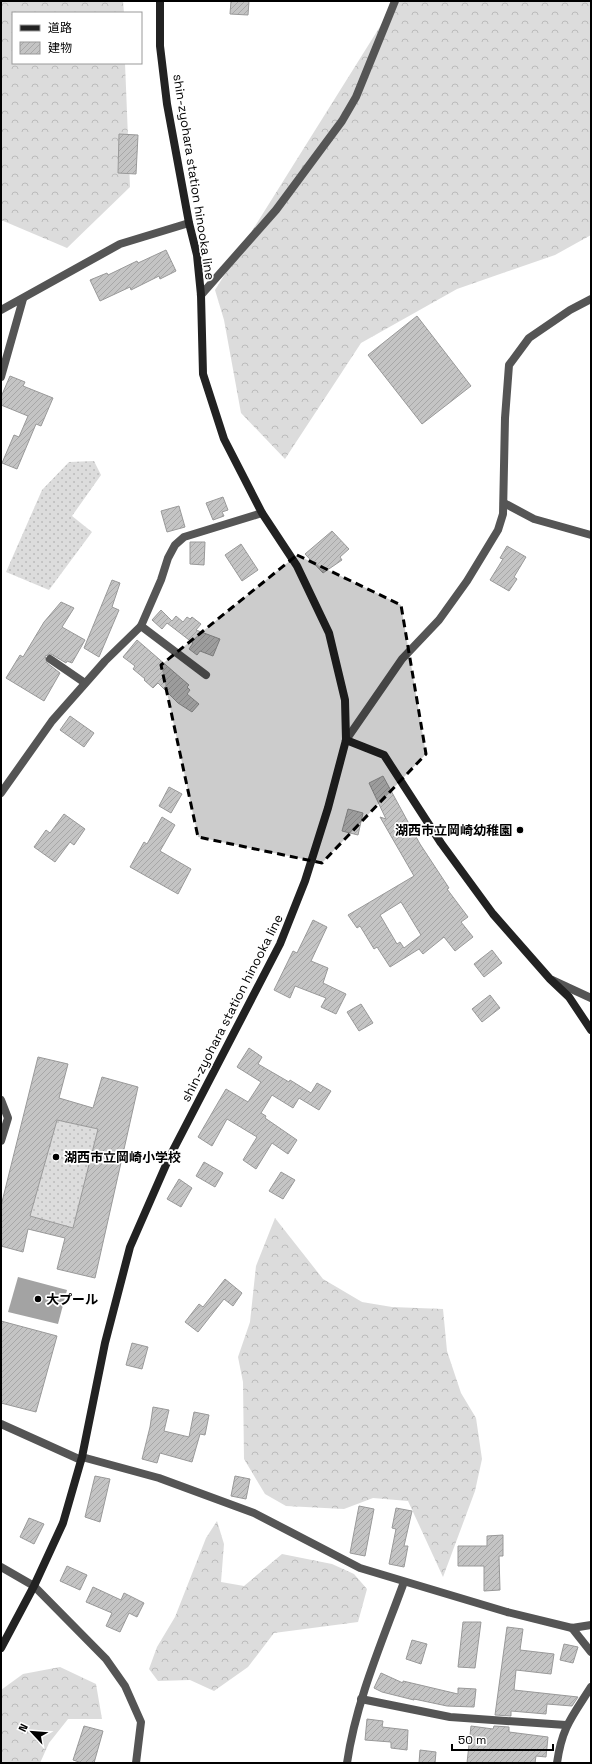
<svg xmlns="http://www.w3.org/2000/svg" width="592" height="1764" font-family="'Space Grotesk','Noto Sans JP',sans-serif">
  <style>
    .grass { fill: url(#grass-dots) }
    .forest { fill: url(#forest-crowns) }
    .water { fill: #a3a3a3 }
    .building { fill: url(#building-hatch); stroke: #999; fill-rule: evenodd }
    .lines { fill: none; stroke-linecap: round; stroke-linejoin: round }
    .minor { stroke: #555; stroke-width: 8 }
    .tertiary { stroke: #555; stroke-width: 8 }
    .secondary { stroke: #222; stroke-width: 8 }
    .marked { fill: #000; fill-opacity: 0.2; stroke: #000; stroke-width: 3; stroke-dasharray: 8 5; stroke-linejoin: round }
    .poi-dot { fill: #000; stroke: #fff; stroke-width: 1.5 }
    .labels { text-anchor: middle; dominant-baseline: central; stroke-width: 3.5; stroke-linejoin: round; paint-order: stroke }
    .street-label { font-size: 13px; fill: #000; stroke: #fff }
    .poi-label { font-size: 13px; font-weight: bold; fill: #000; stroke: #fff; text-anchor: start }
  </style>
  <defs>
    <pattern id="grass-dots" width="8" height="8" patternUnits="userSpaceOnUse"><rect width="8" height="8" fill="#dcdcdc"/><path d="M2 2h.1M6 6h.1" fill="none" stroke="#bbb" stroke-width="1.8" stroke-linecap="round"/></pattern>
    <pattern id="forest-crowns" width="20" height="18" patternUnits="userSpaceOnUse"><rect width="20" height="18" fill="#dcdcdc"/><path d="M2 6a3 3 0 1 1 6 0M12 15a3 3 0 1 1 6 0" fill="none" stroke="#bbb"/></pattern>
    <pattern id="building-hatch" width="6" height="6" patternUnits="userSpaceOnUse"><rect width="6" height="6" fill="#c4c4c4"/><path d="M-1 1l2-2M0 6l6-6M5 7l2-2" fill="none" stroke="#a7a7a7"/></pattern>
  </defs>
  <rect width="100%" height="100%" fill="#fff"/>
  <!-- grass -->
  <g class="grass">
    <path d="M94 461 101 475 72 516 92 532 49 590 6 572 42 490 69 462Z"/>
    <path d="M57 1120 98 1129 73 1228 30 1216Z"/>
  </g>
  <!-- forest -->
  <g class="forest">
    <path d="M1 1H123L124 13H13V63H125L130 187 67 248 1 220Z"/>
    <path d="M396 1H591V235L555 255 457 289 361 343 285 459 241 413 224 320 215 290Z"/>
    <path d="M275 1218 323 1279 362 1302 392 1307 443 1309 447 1351 461 1393 476 1418 482 1459 475 1491 443 1577 408 1501 373 1498 344 1509 286 1506 265 1494 244 1459 243 1382 238 1357 250 1322 256 1266Z"/>
    <path d="M217 1521 224 1544 221 1582 244 1586 282 1554 332 1564 354 1574 367 1589 358 1622 274 1633 248 1667 214 1691 190 1680 158 1681 149 1669 157 1647 175 1617 206 1538Z"/>
    <path d="M60 1667 96 1684 102 1719H68L49 1743 40 1763H1V1690L23 1674Z"/>
  </g>
  <!-- water -->
  <path class="water" d="M18 1277 67 1290 58 1324 8 1312Z"/>
  <!-- building -->
  <g class="building">
    <path d="M231 1H249L248 15 230 14Z"/>
    <path d="M119 134 138 135 136 174 118 173Z"/>
    <path d="M166 250 176 271 160 279 159 276 131 290 130 287 100 301 90 280 107 273 108 275 137 261 138 263Z"/>
    <path d="M417 316 471 386 422 424 368 355Z"/>
    <path d="M10 376 25 382 23 386 53 398 41 426 36 424 17 469 2 463 14 435 19 437 28 416 1 405V397Z"/>
    <path d="M223 497 228 510 222 512 224 516 213 520 206 503Z"/>
    <path d="M179 506 185 527 167 532 161 511Z"/>
    <path d="M332 531 349 549 340 557 342 560 323 573 305 554Z"/>
    <path d="M190 542H205L204 565 190 564Z"/>
    <path d="M241 544 258 570 242 581 225 555Z"/>
    <path d="M507 546 526 557 514 577 517 579 509 591 490 580 503 559 500 558Z"/>
    <path d="M112 580 120 583 112 607 119 610 99 657 84 648Z"/>
    <path d="M61 602 74 608 62 627 85 640 72 663 67 661 66 663 51 654 45 656 47 663 60 673 44 701 6 678 20 655 23 657 44 622Z"/>
    <path d="M161 610 172 621 176 616 183 622 187 617 190 619 192 617 201 624 196 630 220 639 213 656 200 651 197 655 189 649 193 643 167 623 162 629 152 620Z"/>
    <path d="M137 640 189 685 187 687 190 690 187 694 199 704 192 712 178 703 158 683 153 688 144 680 145 679 133 669 135 666 123 657Z"/>
    <path d="M70 716 94 733 84 747 60 730Z"/>
    <path d="M383 776 420 844 449 888 447 889 468 917 461 922 473 937 455 951 444 937 423 954 419 949 390 967 377 947 374 949 360 926 357 928 348 915 414 876 380 817 386 819 369 783ZM401 902 421 935 404 948 400 942 397 944 380 915Z"/>
    <path d="M169 787 182 794 171 813 159 806Z"/>
    <path d="M348 809 363 813 358 835 342 831Z"/>
    <path d="M64 814 85 829 74 845 70 842 55 862 34 847 46 830 50 833Z"/>
    <path d="M162 817 175 825 160 851 191 869 178 894 130 867 144 842 147 844Z"/>
    <path d="M313 920 327 927 311 961 328 968 323 983 346 994 336 1014 321 1007 326 998 295 986 290 998 274 990 293 951 297 953Z"/>
    <path d="M492 950 502 963 484 977 474 964Z"/>
    <path d="M490 995 500 1008 482 1022 472 1009Z"/>
    <path d="M361 1004 373 1023 359 1031 347 1012Z"/>
    <path d="M249 1048 262 1057 258 1064 289 1082 290 1080 311 1093 317 1083 331 1091 319 1110 299 1098 293 1108 272 1095 261 1113 266 1116 265 1118 297 1140 288 1154 272 1143 256 1169 243 1160 257 1137 227 1119 212 1146 198 1137 226 1089 248 1102 261 1082 237 1067Z"/>
    <path d="M38 1057 68 1064 59 1098 93 1108 102 1077 138 1087 95 1278 57 1269 65 1238 28 1229 23 1252 1 1246V1206ZM57 1120 98 1129 73 1228 30 1216Z"/>
    <path d="M204 1162 223 1173 215 1187 196 1176Z"/>
    <path d="M281 1172 295 1180 283 1199 269 1191Z"/>
    <path d="M179 1179 192 1188 181 1207 167 1199Z"/>
    <path d="M225 1279 242 1293 233 1306 224 1299 198 1332 185 1322 199 1304 203 1307Z"/>
    <path d="M1 1321 57 1336 36 1412 1 1403Z"/>
    <path d="M132 1343 148 1347 142 1369 126 1365Z"/>
    <path d="M153 1407 169 1410 164 1431 189 1437 194 1412 209 1415 205 1435 200 1434 192 1462 160 1453 157 1463 142 1459 150 1427Z"/>
    <path d="M95 1476 110 1479 100 1522 85 1517Z"/>
    <path d="M235 1476 250 1479 246 1499 231 1496Z"/>
    <path d="M359 1506 374 1509 365 1556 350 1553Z"/>
    <path d="M396 1508 412 1511 404 1546H408L404 1567 389 1564 396 1529 392 1528Z"/>
    <path d="M29 1518 44 1524 34 1544 20 1537Z"/>
    <path d="M503 1535V1556H499L500 1590 484 1591V1566H458V1546H487V1536Z"/>
    <path d="M67 1566 87 1575 80 1590 60 1581Z"/>
    <path d="M93 1587 121 1600 124 1593 144 1603 137 1617 129 1613 120 1632 106 1626 112 1613 86 1602Z"/>
    <path d="M463 1622H481L475 1668 458 1667Z"/>
    <path d="M507 1627 523 1629 520 1650 554 1654 551 1674 516 1670 514 1690 578 1697 572 1706 547 1704 546 1714 511 1711V1716L495 1715Z"/>
    <path d="M412 1640 427 1644 421 1664 406 1659Z"/>
    <path d="M564 1644 578 1647 573 1663 560 1660Z"/>
    <path d="M381 1673 403 1683V1681L458 1694V1688L476 1689 474 1707 447 1706 414 1699V1700L382 1692 374 1688Z"/>
    <path d="M367 1719 383 1721 382 1727 408 1730 407 1750 391 1748V1742L365 1740Z"/>
    <path d="M84 1726 103 1731 94 1763H82L73 1760Z"/>
    <path d="M471 1726 493 1729 494 1726 509 1727V1732L548 1737 546 1757 536 1756 535 1763H467Z"/>
    <path d="M420 1750 436 1752 435 1763H419Z"/>
  </g>
  <g class="lines">
    <!-- minor -->
    <g class="minor">
      <path d="M201 295 276 210 342 121 356 97 395 1"/>
      <path d="M1 377 23 299"/>
      <path d="M504 503 534 519 591 535"/>
      <path d="M141 626 206 675"/>
      <path d="M50 659 85 683"/>
      <path d="M346 740 402 659 439 620 467 581 498 530 503 514 505 418 509 365 529 338 570 310 591 299"/>
      <path d="M1 793 52 721 105 661 141 626 161 580 168 558 175 545 184 537 262 513"/>
      <path d="M552 980 591 998"/>
      <path d="M1 1100 8 1118 1 1141"/>
      <path d="M1 1424 81 1460"/>
      <path d="M82 1457 159 1478 254 1513 360 1568 507 1612 572 1628 591 1625"/>
      <path d="M1 1567 34 1586 106 1659 125 1686 141 1722 136 1763"/>
      <path d="M572 1628 591 1652"/>
      <path d="M361 1699 450 1717 566 1725"/>
      <path d="M347 1763C356 1701 382 1642 404 1582"/>
      <path d="M557 1763C562 1727 572 1717 591 1687"/>
    </g>
    <!-- tertiary -->
    <path class="tertiary" d="M1 310 120 244 189 223"/>
    <!-- secondary -->
    <g class="secondary">
      <path d="M346 740 384 755 441 843 493 914 550 979 569 997 591 1030"/>
      <path d="M1 1648 34 1586 63 1523 82 1457 105 1343 130 1247 169 1158 280 944 305 881 328 808 346 740 345 700 329 633 297 566 262 513 224 439 203 374 201 295 197 255 189 223 167 104 160 46V1"/>
    </g>
  </g>
  <!-- marked area -->
  <path class="marked" d="M297 555 401 605 426 754 322 863 198 837 161 665Z"/>
  <!-- markers -->
  <g class="poi-dot">
    <circle cx="520" cy="830" r="4"/>
    <circle cx="56" cy="1157" r="4"/>
    <circle cx="38" cy="1299" r="4"/>
  </g>
  <g class="labels">
    <!-- street labels -->
    <g class="street-label">
      <text transform="translate(194 177) rotate(81)">shin-zyohara station hinooka line</text>
      <text transform="translate(232 1008) rotate(-63)">shin-zyohara station hinooka line</text>
    </g>
    <!-- poi labels -->
    <g class="poi-label">
      <text x="512" y="830" text-anchor="end">湖西市立岡崎幼稚園</text>
      <text x="64" y="1157">湖西市立岡崎小学校</text>
      <text x="46" y="1299">大プール</text>
    </g>
  </g>
  <!-- border -->
  <rect width="592" height="1764" fill="none" stroke="#000000" stroke-width="4"/>
  <!-- legend -->
  <rect x="12" y="12" width="130" height="52" fill="#ffffff" stroke="#999999"/>
  <rect x="20" y="25" width="20" height="6" fill="#222222" stroke="#999999"/>
  <text x="48" y="32" font-size="12" fill="#000000">道路</text>
  <rect x="20" y="42" width="20" height="12" fill="url(#building-hatch)" stroke="#999999"/>
  <text x="48" y="52" font-size="12" fill="#000000">建物</text>
  <!-- north arrow -->
  <g transform="translate(32 1732) rotate(296)" stroke="#ffffff" stroke-width="3" paint-order="stroke">
  <path d="M0-3L7 15L0 10L-7 15Z" fill="#000000"/>
  <text y="-6" font-size="11" font-weight="bold" text-anchor="middle" fill="#000000">N</text>
  </g>
  <!-- scale -->
  <path d="M452 1744v6h101v-6" fill="none" stroke="#000000" stroke-width="2"/>
  <text x="458" y="1744" font-size="12" fill="#000000" stroke="#ffffff" stroke-width="3" paint-order="stroke">50 m</text>
</svg>
